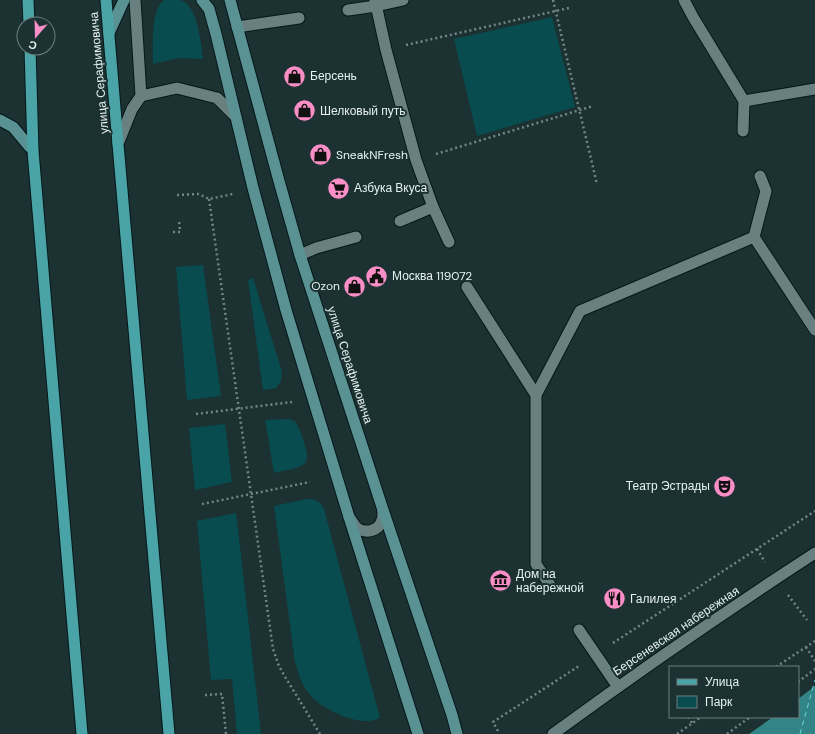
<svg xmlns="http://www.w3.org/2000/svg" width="815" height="734" font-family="'DM Sans',sans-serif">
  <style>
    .green { fill: #084c4f }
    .water { fill: #328486 }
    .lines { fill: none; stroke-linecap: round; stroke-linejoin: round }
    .ferry { stroke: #60d9dd; stroke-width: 1; stroke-dasharray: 5 4; stroke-linecap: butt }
    .service-casing { stroke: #051819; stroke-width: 13 }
    .minor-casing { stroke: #051819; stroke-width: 13 }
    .secondary-casing { stroke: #051819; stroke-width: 13 }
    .primary-casing { stroke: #051819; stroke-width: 13 }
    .path { stroke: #758686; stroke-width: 2.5; stroke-dasharray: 2 3; stroke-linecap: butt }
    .service { stroke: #698080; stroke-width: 11 }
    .minor { stroke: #698080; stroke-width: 11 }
    .secondary { stroke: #5a9294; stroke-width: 11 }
    .primary { stroke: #4aa4a7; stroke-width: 11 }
    .primary-bridge-casing { stroke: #051819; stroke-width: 13; stroke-linecap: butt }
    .primary-bridge { stroke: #4aa4a7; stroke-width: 11 }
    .labels { text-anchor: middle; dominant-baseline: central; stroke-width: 4; stroke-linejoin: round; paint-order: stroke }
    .street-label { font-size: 12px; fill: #e5f1f2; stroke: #1c3131 }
    .poi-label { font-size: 12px; fill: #e5f1f2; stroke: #1c3131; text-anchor: start }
  </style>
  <rect width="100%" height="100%" fill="#1c3131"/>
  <!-- green -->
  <g class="green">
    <path d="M164 0C169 0 175 0 180 0 198 4 201 44 203 59L178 58 153 64C153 48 150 10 164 0Z"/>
    <path d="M552 17 575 107 477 136 454 39Z"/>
    <path d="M203 265 221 396 187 400 176 267Z"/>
    <path d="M253 278 282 372 281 381 276 388 263 390 248 280Z"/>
    <path d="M288 419C289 419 293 420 294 421 299 424 307 449 307 456 307 459 306 462 304 464 298 469 281 471 274 473L265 420Z"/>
    <path d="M225 424 232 482 195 490 189 428Z"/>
    <path d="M306 499C315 499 320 500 324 509L380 718C377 719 372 721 368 721 351 722 325 710 313 698 310 695 307 691 305 688 300 680 298 671 295 662L274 506Z"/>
    <path d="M236 513 239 537 261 734H237L232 679 211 680 197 521Z"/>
  </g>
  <!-- water -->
  <path class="water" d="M815 686V734H749L773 717H798V699Z"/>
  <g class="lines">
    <!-- ferry -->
    <path class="ferry" d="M800 734 815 680"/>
    <defs>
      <g id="service">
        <path d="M375 0 386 50 416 160 433 207 449 242"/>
        <path d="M684 0 693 17 744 101 743 131"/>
        <path d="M348 10 376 6 403 0"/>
        <path d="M237 27 299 18"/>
        <path d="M141 96 177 88 217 98 236 117"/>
        <path d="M744 101 815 89"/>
        <path d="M118 144 132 109 141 96 135 0"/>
        <path d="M400 221 433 207"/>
        <path d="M754 237 815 330"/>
        <path d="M300 255 316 248 356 237"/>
        <path d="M467 287 536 395V564L552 588"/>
        <path d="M536 395 580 311 754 237 766 191 760 176"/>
        <path d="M579 630 618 687"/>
      </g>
      <g id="minor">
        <path d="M349 517C352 521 354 525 357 528 366 534 379 531 382 520 383 517 383 513 383 510"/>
        <path d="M553 734C639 671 726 611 815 553"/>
      </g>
      <g id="secondary">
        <path d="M202 0 209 9 216 34 253 188 286 310 349 517 418 734"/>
        <path d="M230 0 279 181 300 255 383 510 452 715 457 734"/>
        <path d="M109 33 124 0"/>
        <path d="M0 120 13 127 33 151"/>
      </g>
      <g id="primary">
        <path d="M28 0 29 24"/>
        <path d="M106 0 118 144"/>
        <path d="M30 48 33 151"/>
      </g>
    </defs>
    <!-- service casing -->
    <use href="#service" class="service-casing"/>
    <!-- minor casing -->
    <use href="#minor" class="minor-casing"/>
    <!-- secondary casing -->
    <use href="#secondary" class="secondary-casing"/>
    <!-- primary casing -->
    <use href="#primary" class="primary-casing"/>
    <!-- path -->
    <g class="path">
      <path d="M553 0 597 184"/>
      <path d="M406 45 569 8"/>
      <path d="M436 154 593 106"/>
      <path d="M177 195 199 194 209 199 233 194"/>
      <path d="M209 199 273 649 279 666 284 675 320 734"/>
      <path d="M173 232H180L179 220"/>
      <path d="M196 414 292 402"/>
      <path d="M202 504 310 482"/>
      <path d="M757 549 765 562"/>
      <path d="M788 595 807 620"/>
      <path d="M613 643 815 511"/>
      <path d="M806 647 815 661"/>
      <path d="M776 667 815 641"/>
      <path d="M798 682 815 669"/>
      <path d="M205 695 222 694 226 734"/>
      <path d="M688 717 692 723"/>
      <path d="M498 731 493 722 579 666"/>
      <path d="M677 734 701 717"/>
      <path d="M727 734 750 717"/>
    </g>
    <!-- service -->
    <use href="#service" class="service"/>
    <!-- minor -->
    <use href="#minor" class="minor"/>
    <!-- secondary -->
    <use href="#secondary" class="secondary"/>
    <!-- primary -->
    <use href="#primary" class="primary"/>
    <defs>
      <g id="primary-bridge">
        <path d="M118 144 169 734"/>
        <path d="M33 151 82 734"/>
      </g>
    </defs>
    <!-- primary-bridge casing -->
    <use href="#primary-bridge" class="primary-bridge-casing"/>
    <!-- primary-bridge -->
    <use href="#primary-bridge" class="primary-bridge"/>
  </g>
  <!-- icons -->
  <defs>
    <symbol id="shop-disc" viewBox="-11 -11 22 22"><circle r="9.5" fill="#fa8fc7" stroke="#1c3131"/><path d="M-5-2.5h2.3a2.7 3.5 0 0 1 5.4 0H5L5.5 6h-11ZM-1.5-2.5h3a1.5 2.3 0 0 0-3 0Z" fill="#111"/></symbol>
    <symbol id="supermarket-disc" viewBox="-11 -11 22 22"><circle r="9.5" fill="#fa8fc7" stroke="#1c3131"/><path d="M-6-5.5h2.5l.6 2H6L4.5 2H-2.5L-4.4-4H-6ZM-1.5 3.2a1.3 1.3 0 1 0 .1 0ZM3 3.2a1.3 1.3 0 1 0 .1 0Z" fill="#111"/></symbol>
    <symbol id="civic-disc" viewBox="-11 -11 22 22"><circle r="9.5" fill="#fa8fc7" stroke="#1c3131"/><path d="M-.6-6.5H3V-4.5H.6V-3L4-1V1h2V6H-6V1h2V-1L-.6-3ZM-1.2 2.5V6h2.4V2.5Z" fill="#111"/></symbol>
    <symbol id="theatre-disc" viewBox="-11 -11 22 22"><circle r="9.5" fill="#fa8fc7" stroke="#1c3131"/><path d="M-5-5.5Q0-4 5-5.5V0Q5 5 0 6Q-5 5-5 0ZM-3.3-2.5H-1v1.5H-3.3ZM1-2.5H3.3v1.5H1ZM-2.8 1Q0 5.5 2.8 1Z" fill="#111"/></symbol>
    <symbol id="museum-disc" viewBox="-11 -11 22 22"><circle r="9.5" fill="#fa8fc7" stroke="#1c3131"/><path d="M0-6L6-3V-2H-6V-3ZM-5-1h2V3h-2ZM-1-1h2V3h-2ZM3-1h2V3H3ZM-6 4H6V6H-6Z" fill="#111"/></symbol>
    <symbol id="restaurant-disc" viewBox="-11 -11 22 22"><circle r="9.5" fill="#fa8fc7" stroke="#1c3131"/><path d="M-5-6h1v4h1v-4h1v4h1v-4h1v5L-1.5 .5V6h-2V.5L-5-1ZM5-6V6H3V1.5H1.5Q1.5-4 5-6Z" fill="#111"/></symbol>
  </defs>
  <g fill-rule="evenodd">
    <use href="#shop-disc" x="282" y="64" width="25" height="25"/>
    <use href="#shop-disc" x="292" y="98" width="25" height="25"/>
    <use href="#shop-disc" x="308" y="142" width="25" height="25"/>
    <use href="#supermarket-disc" x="326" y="176" width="25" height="25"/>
    <use href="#civic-disc" x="364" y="264" width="25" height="25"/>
    <use href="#shop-disc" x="342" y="274" width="25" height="25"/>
    <use href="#theatre-disc" x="712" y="474" width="25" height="25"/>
    <use href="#museum-disc" x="488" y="568" width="25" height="25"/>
    <use href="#restaurant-disc" x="602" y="586" width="25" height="25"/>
  </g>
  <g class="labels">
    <!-- street labels -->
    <g class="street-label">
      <text transform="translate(99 73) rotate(-95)">улица Серафимовича</text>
      <text transform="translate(350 365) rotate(72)">улица Серафимовича</text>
      <text transform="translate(676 631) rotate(-34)">Берсеневская набережная</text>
    </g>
    <!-- poi labels -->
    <g class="poi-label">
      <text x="310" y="76">Берсень</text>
      <text x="320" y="111">Шелковый путь</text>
      <text x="336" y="155">SneakNFresh</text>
      <text x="354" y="188">Азбука Вкуса</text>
      <text x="392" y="276">Москва 119072</text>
      <text x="340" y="286" text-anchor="end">Ozon</text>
      <text x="710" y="486" text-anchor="end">Театр Эстрады</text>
      <text x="516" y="574">Дом на<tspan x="516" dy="14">набережной</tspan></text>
      <text x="630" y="599">Галилея</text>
    </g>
  </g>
  <!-- legend -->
  <rect x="669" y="666" width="130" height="52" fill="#1c3131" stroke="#6c7e7e"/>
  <rect x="677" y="679" width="20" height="6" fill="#4aa4a7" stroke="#6c7e7e"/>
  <text x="705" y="686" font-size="12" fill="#e5f1f2">Улица</text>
  <rect x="677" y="696" width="20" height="12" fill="#084c4f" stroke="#6c7e7e"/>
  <text x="705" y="706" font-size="12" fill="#e5f1f2">Парк</text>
  <!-- north arrow -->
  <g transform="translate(36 36) rotate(200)"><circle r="19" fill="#1c3131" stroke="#6c7e7e"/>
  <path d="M0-3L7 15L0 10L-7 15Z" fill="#fa8fc7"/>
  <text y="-6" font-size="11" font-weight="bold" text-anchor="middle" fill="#e5f1f2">С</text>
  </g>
</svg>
